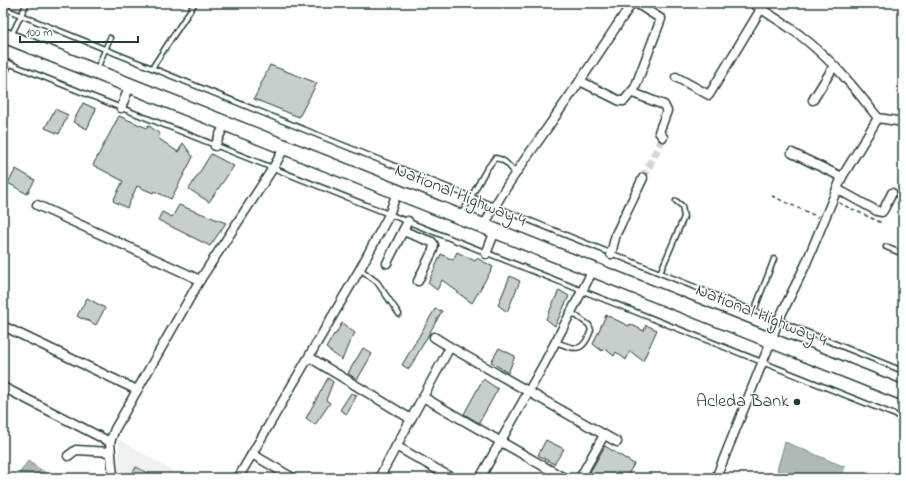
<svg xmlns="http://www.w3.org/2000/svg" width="906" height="481" font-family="'Indie Flower',sans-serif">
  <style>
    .built { fill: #eef1f0 }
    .water { fill: #afbab7; stroke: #758883 }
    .building { fill: #c7cfcc; stroke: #1f3d34 }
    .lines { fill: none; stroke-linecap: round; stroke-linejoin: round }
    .street-tunnel { stroke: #d2d8d6; stroke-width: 8; stroke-dasharray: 8 4; stroke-linecap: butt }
    .lane-casing { stroke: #1f3d34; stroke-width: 7 }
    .street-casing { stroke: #1f3d34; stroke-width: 11 }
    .highway-casing { stroke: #1f3d34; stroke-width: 17 }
    .path { stroke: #1f3d34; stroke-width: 1.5; stroke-dasharray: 4 3; stroke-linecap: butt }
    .lane { stroke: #fff; stroke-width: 4 }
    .street { stroke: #fff; stroke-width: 8 }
    .highway { stroke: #fff; stroke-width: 14 }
    .poi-dot { fill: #1f3d34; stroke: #fff; stroke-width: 1.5 }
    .labels { text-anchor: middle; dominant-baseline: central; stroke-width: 3; stroke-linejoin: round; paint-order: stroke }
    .street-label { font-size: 18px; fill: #1f3d34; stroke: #fff }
    .poi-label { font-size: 18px; fill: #1f3d34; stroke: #fff; text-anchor: end }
  </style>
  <rect width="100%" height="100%" fill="#fff"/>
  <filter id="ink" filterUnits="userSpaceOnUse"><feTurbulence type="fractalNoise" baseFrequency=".025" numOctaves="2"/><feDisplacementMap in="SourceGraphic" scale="8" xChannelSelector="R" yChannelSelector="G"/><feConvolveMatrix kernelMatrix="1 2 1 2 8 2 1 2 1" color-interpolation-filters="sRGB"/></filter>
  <g filter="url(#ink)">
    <!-- built -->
    <path class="built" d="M119 439 184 478H118Z"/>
    <!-- water -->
    <g class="water">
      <path d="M785 442 845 467 841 478H798L777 470Z"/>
      <path d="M28 461 53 478H16Z"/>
    </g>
    <!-- building -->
    <g class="building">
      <path d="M270 65 317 83 299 117 254 99Z"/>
      <path d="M83 103 96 109 87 129 73 122Z"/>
      <path d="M55 109 68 115 59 134 45 128Z"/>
      <path d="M119 116 147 128 148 125 160 134 158 138 178 152 183 143 193 157 171 199 154 191 153 193 137 186 127 208 113 201 123 181 93 165Z"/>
      <path d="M211 154 234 166 209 202 189 189Z"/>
      <path d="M16 169 35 180 27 194 8 183Z"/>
      <path d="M179 205 226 223 210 246 158 220 162 212 172 217Z"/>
      <path d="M457 252 475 261 477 258 493 267 472 303 458 293V292L442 280 437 290 428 283 441 254 453 260Z"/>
      <path d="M510 276 520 281 507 312 498 305Z"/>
      <path d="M559 290 569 296 555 326 546 319Z"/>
      <path d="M87 298 105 308 96 325 83 318 82 319 77 316Z"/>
      <path d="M435 309 442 311 409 369 402 365Z"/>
      <path d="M606 315 629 326 630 324 644 331 646 325 657 330 643 361 630 351 626 360 616 352 614 356 604 348 602 351 593 344Z"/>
      <path d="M342 323 355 333 349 343 342 360 326 348 334 334 335 335Z"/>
      <path d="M363 348 372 354 357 380 348 373Z"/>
      <path d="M499 348 515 356 508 373 491 362Z"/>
      <path d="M328 378 333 382 326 400 330 403 315 425 306 418Z"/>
      <path d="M483 379 498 389 479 423 464 414Z"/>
      <path d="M351 393 357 395 347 414 340 410Z"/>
      <path d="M546 440 564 449 554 464 538 455Z"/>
      <path d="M605 446 634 464 626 478H601L590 472Z"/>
      <path d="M136 467 158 478H130Z"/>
    </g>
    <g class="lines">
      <!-- street-tunnel -->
      <path class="street-tunnel" d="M643 178 663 137"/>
      <defs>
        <g id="lane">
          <path d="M3 8 903 371"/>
          <path d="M11 36 27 3"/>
          <path d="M3 61 903 418"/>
          <path d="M152 68 195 3"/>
          <path d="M97 69 110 38"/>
          <path d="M3 78 10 63"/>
          <path d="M461 215 486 170 495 158C505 159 509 166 515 173"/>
          <path d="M886 247 903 254"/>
          <path d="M360 269 377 282 399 314"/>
          <path d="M660 273 684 217 682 206 676 201"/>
          <path d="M754 311 774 259"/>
          <path d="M556 342C576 350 583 353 591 330L589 325 571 312"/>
        </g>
        <g id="street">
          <path d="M636 3 661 19 633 93 664 105 667 111 659 132 663 137"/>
          <path d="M676 77 709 95 761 9"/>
          <path d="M580 81 620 101H624L633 90"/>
          <path d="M813 100 834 66"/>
          <path d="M121 108 130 85"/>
          <path d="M878 118 903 122"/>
          <path d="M215 146 225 123"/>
          <path d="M792 153 842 177"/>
          <path d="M837 189 877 211 882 212 884 209 892 193"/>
          <path d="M37 205 200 280"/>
          <path d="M484 226C504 186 532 151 557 114 583 78 607 40 632 3"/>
          <path d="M403 231 432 242 434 245 433 250 418 281"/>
          <path d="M486 254 495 231"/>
          <path d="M611 254 616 234 643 178"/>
          <path d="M387 263 408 221"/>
          <path d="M3 326 137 390"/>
          <path d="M434 337 450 347 617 442"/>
          <path d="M309 357 411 419"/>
          <path d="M3 387 110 442"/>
          <path d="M423 397 564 478"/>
          <path d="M396 446 452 478"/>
          <path d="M252 454 293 478"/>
          <path d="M68 456 76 450 110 452"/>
          <path d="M113 478 110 442 115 429 200 280 273 168 285 147"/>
          <path d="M238 478 360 269 389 215 397 192"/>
          <path d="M379 478 450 347"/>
          <path d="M480 478 544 364 593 270"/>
          <path d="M580 478 604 435"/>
          <path d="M716 478 771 341 778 321 805 266 837 189 842 177 878 118C855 88 831 59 801 36 786 24 768 14 753 3"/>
        </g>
        <path id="highway" d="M3 35 903 393"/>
      </defs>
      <!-- lane casing -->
      <use href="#lane" class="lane-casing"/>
      <!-- street casing -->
      <use href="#street" class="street-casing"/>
      <!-- highway casing -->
      <use href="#highway" class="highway-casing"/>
      <!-- path -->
      <g class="path">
        <path d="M772 196 818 217"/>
        <path d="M839 203 882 223"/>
      </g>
      <!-- lane -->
      <use href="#lane" class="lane"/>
      <!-- street -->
      <use href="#street" class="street"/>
      <!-- highway -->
      <use href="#highway" class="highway"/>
    </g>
  </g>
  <!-- markers -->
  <circle class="poi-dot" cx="797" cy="402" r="4"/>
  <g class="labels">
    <!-- street labels -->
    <g class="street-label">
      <text transform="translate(460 196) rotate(22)">National Highway 4</text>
      <text transform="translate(761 316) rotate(22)">National Highway 4</text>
    </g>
    <!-- poi labels -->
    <g class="poi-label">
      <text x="789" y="402">Acleda Bank</text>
    </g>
  </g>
  <!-- margin -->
  <rect width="906" height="481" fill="none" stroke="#fff" stroke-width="16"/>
  <rect x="8" y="8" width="890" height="465" fill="none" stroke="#1f3d34" stroke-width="1.5" filter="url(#ink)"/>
  <!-- scale -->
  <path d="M20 36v6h118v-6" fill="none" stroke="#1f3d34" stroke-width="2"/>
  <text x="26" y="36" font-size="12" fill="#1f3d34" stroke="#ffffff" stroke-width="3" paint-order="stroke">100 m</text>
</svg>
